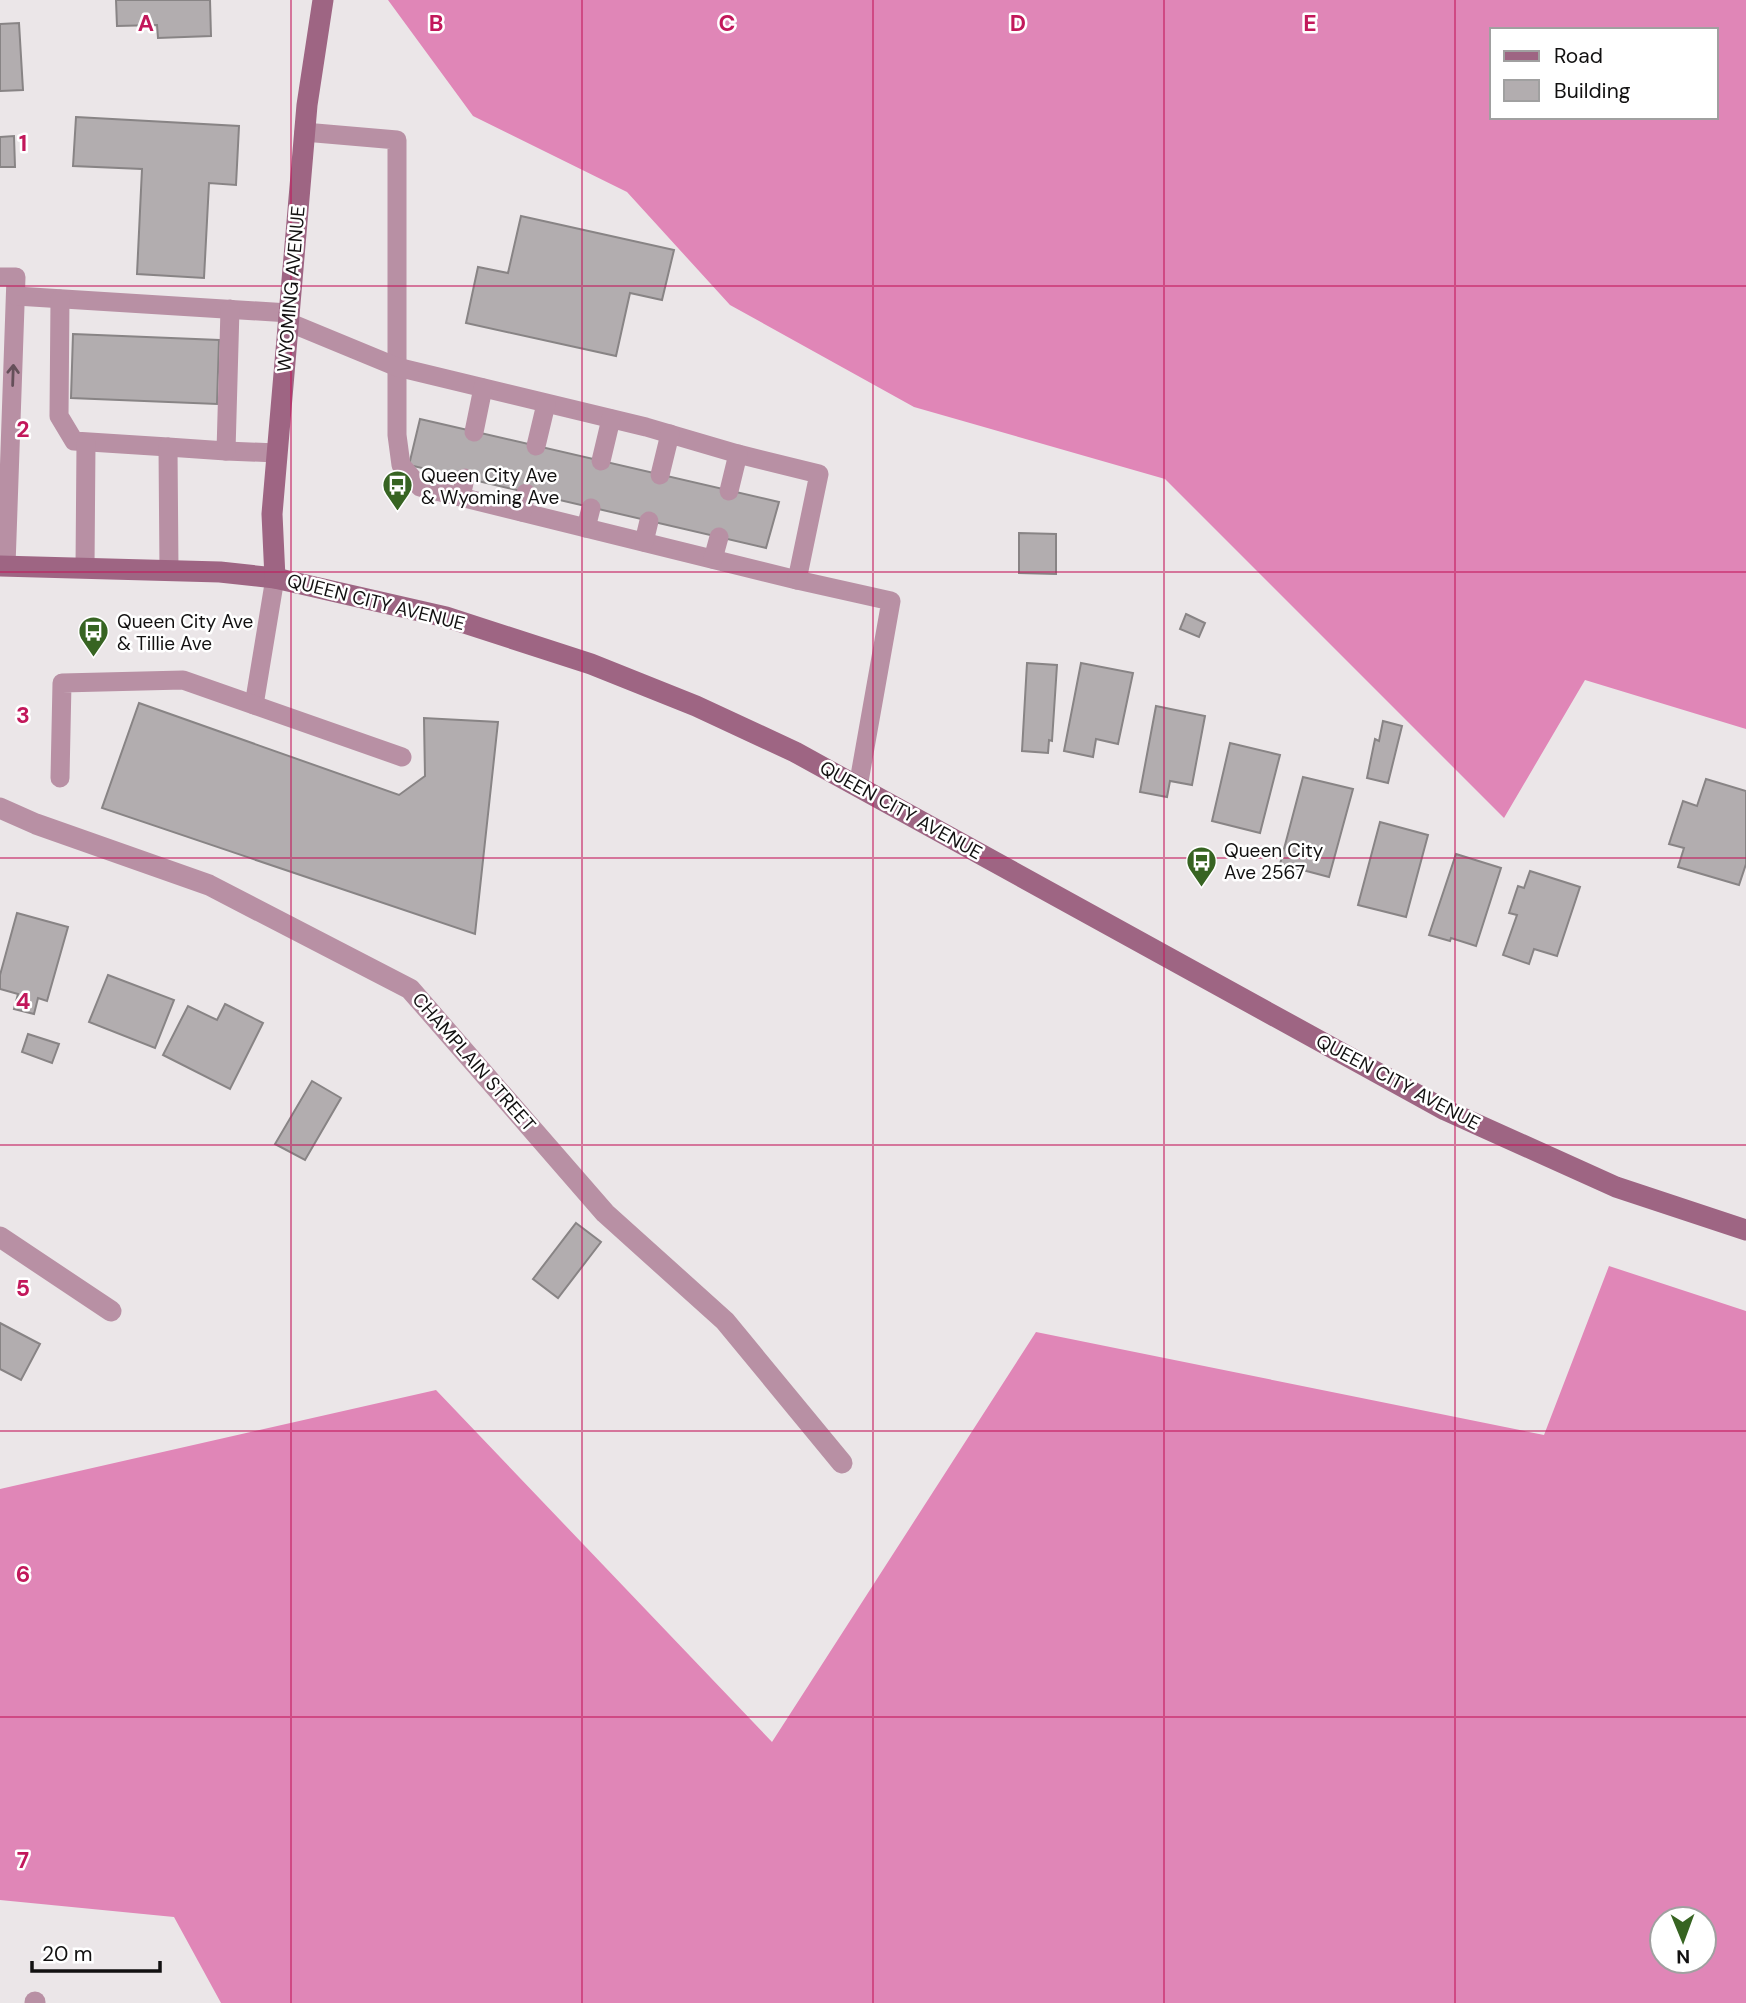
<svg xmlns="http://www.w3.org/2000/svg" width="1746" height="2003" font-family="'DM Sans',sans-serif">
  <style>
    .forest { fill: #e086b7; fill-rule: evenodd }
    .building { fill: #b2adaf; stroke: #888485; stroke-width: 2 }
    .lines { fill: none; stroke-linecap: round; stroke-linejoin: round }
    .lane { stroke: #b890a4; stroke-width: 19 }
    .street { stroke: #b890a4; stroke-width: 21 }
    .secondary { stroke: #9e6583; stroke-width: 21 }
    .oneway { stroke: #65505a }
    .grid { fill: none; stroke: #c2185b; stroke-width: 2; stroke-opacity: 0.55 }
    .labels { text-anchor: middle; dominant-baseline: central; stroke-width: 5; stroke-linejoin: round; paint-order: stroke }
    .street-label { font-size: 19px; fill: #121111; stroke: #fff }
    .poi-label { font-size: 19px; fill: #121111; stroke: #fff; text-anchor: start }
    .grid-label { font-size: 23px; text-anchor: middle; font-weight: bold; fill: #c2185b; stroke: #fff; stroke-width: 5; stroke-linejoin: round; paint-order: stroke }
  </style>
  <rect width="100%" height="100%" fill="#ebe6e8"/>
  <!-- forest -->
  <g class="forest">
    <path d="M388 0H1746V729L1585 680 1504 818 1165 479 914 407 730 305 627 192 473 116ZM1492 30H1716V117H1492Z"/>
    <path d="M1609 1266 1746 1311V2003H221L174 1917 0 1900V1489L436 1390 772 1742 1036 1332 1544 1435ZM1662 1919H1704V1961H1662Z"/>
  </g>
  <!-- building -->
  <g class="building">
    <path d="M116 0H210L211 36 158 38 157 25 117 26Z"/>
    <path d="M19 23 23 90 0 91V24Z"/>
    <path d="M76 117 239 126 236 185 209 183 204 278 137 274 142 169 73 166Z"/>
    <path d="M14 136 15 167H0V137Z"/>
    <path d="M521 216 674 250 662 300 630 293 616 356 466 323 478 267 508 273Z"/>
    <path d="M73 334 219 340 217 404 71 398Z"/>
    <path d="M420 419 779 502 766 548 409 465Z"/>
    <path d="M1019 533 1056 534V574L1019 573Z"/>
    <path d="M1186 614 1205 623 1199 637 1180 629Z"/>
    <path d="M1027 663 1057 665 1052 741 1049 740 1048 753 1022 751Z"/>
    <path d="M1081 663 1133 673 1118 744 1096 739 1093 757 1064 751Z"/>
    <path d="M139 703 399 795 425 776 424 718 498 722 475 934 102 808Z"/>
    <path d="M1156 706 1205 716 1192 785 1170 781 1167 797 1140 792Z"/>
    <path d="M1383 721 1402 726 1388 783 1367 778 1375 739 1379 741Z"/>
    <path d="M1230 743 1280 755 1260 833 1212 821Z"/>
    <path d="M1303 777 1353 789 1329 877 1280 864Z"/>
    <path d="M1706 779 1746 791V864L1739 885 1678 867 1684 848 1669 844 1683 801 1697 806Z"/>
    <path d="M1380 822 1428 835 1406 917 1358 905Z"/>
    <path d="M1456 854 1501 868 1476 946 1451 938 1450 941 1429 935Z"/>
    <path d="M1530 871 1580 887 1557 956 1534 949 1529 964 1503 955 1517 915 1509 913 1518 886 1524 888Z"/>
    <path d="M17 913 68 927 47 1001 38 998 34 1014 14 1009 18 994 0 989V975Z"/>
    <path d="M108 975 174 1000 155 1048 89 1022Z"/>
    <path d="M225 1004 263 1023 230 1089 163 1055 188 1006 217 1020Z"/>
    <path d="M28 1034 59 1044 52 1063 22 1052Z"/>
    <path d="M312 1081 341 1098 305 1160 275 1144Z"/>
    <path d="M576 1223 601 1242 558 1298 533 1279Z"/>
    <path d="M0 1323 40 1344 21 1380 0 1369Z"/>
  </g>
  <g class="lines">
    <!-- lane -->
    <g class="lane">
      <path d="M304 132 397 140V435L401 465 420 487 797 580"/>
      <path d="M0 277H16L6 566"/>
      <path d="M16 296 289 313"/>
      <path d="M60 299 59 416 74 441 168 447"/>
      <path d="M288 322 397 367 646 427 738 454 819 474 797 580 891 601 858 787"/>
      <path d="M474 432 483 388"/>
      <path d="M536 446 546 404"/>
      <path d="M226 451 277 453"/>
      <path d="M601 461 611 419"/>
      <path d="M660 475 670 434"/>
      <path d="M729 491 738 454"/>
      <path d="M461 497 465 478"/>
      <path d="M522 512 526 493"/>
      <path d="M586 528 591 508"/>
      <path d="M644 542 649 521"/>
      <path d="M713 559 719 537"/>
      <path d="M85 568 86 443"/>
      <path d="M169 570 168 447 226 451 230 309"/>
      <path d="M254 705 275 578"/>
      <path d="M60 778 62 683 183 680 402 757"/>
    </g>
    <!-- street -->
    <g class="street">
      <path d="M0 808 36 824 209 885 410 989 605 1213 725 1321 842 1463"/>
      <path d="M0 1237 111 1311"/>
      <path d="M35 2003V2002"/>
    </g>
    <!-- secondary -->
    <g class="secondary">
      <path d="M0 566 220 572 275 578 446 617 591 664 696 706 795 752 1445 1110 1616 1187 1746 1230"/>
      <path d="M275 578 272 514 307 105 323 0"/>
    </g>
  </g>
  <!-- one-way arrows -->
  <defs><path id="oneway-shaft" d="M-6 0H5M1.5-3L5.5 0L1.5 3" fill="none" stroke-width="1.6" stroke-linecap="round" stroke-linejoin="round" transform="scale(1.75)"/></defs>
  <use class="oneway" href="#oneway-shaft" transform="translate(13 375) rotate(-88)"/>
  <!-- grid -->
  <path class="grid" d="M291 0V2003M582 0V2003M873 0V2003M1164 0V2003M1455 0V2003M0 286H1746M0 572H1746M0 858H1746M0 1145H1746M0 1431H1746M0 1717H1746"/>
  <!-- icons -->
  <defs>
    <symbol id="bus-pin" viewBox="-11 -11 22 30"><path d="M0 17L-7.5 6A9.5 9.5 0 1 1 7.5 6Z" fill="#376422" stroke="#fff"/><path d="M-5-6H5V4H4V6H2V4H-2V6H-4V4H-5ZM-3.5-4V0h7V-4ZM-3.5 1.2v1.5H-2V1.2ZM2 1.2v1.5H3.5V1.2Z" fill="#fff"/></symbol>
  </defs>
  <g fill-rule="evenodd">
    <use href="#bus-pin" x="380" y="468" width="35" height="47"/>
    <use href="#bus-pin" x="76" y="614" width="35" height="47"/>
    <use href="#bus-pin" x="1184" y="844" width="35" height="47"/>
  </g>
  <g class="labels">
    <!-- street labels -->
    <g class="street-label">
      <text transform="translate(291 289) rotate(-85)">WYOMING AVENUE</text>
      <text transform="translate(376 602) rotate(14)">QUEEN CITY AVENUE</text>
      <text transform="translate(901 810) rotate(29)">QUEEN CITY AVENUE</text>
      <text transform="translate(474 1062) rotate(49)">CHAMPLAIN STREET</text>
      <text transform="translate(1398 1082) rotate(28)">QUEEN CITY AVENUE</text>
    </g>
    <!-- poi labels -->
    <g class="poi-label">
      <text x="421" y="475">Queen City Ave<tspan x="421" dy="22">&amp; Wyoming Ave</tspan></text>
      <text x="117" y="621">Queen City Ave<tspan x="117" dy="22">&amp; Tillie Ave</tspan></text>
      <text x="1224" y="850">Queen City<tspan x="1224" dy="22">Ave 2567</tspan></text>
    </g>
  </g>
  <g class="grid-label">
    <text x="146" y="31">A</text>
    <text x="436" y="31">B</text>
    <text x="727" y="31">C</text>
    <text x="1018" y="31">D</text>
    <text x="1310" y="31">E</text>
    <text x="23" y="151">1</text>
    <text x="23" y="437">2</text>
    <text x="23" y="723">3</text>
    <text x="23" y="1009">4</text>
    <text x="23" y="1296">5</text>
    <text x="23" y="1582">6</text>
    <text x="23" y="1868">7</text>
  </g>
  <!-- legend -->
  <rect x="1490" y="28" width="228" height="91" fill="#ffffff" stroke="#a0a0a0" stroke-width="2"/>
  <rect x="1504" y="51" width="35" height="10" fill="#9e6583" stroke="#a0a0a0" stroke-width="2"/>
  <text x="1554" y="63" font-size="21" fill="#121111">Road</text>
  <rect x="1504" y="80" width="35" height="21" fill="#b2adaf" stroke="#a0a0a0" stroke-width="2"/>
  <text x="1554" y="98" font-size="21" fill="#121111">Building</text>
  <!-- north arrow -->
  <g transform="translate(1683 1940) rotate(179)"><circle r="33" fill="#ffffff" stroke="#a0a0a0" stroke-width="2"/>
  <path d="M0-5L12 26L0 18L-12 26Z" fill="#376422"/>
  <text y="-10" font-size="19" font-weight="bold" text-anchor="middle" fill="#121111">N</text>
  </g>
  <!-- scale -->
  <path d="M32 1961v10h128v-10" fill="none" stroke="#121111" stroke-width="3.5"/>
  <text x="42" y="1961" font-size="21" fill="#121111" stroke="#ffffff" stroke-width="5" paint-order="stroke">20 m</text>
</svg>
